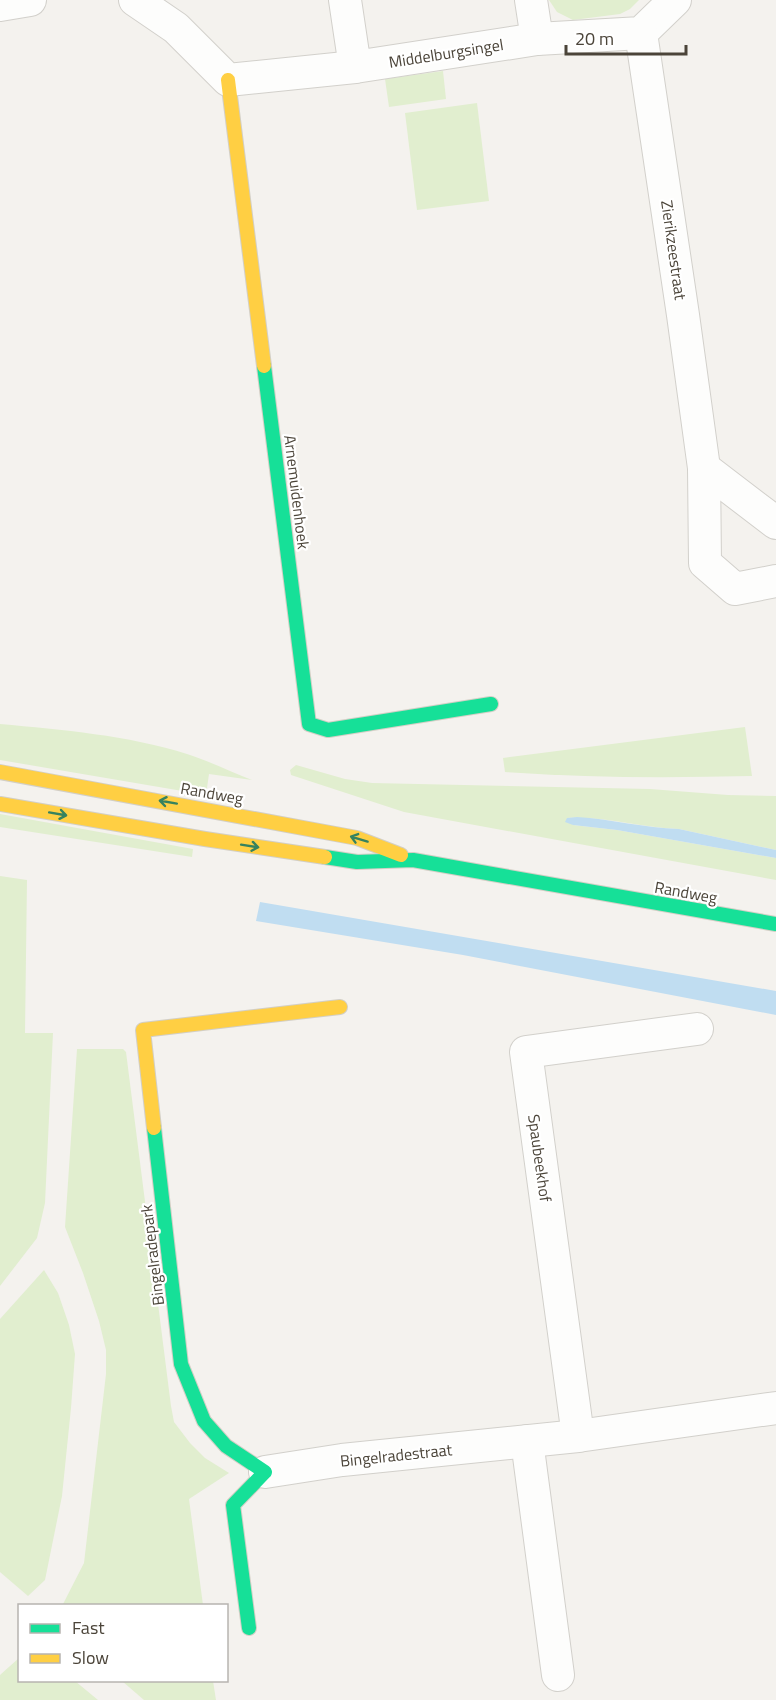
<svg xmlns="http://www.w3.org/2000/svg" width="776" height="1700" font-family="'Titillium Web',sans-serif">
  <style>
    .green { fill: #e1eecf }
    .water { fill: #c0ddf1 }
    .lines { fill: none; stroke-linecap: round; stroke-linejoin: round }
    .street-casing { stroke: #d2d0cb; stroke-width: 34 }
    .fast-casing { stroke: #d3cfc5; stroke-width: 16 }
    .slow-casing { stroke: #d3cfc5; stroke-width: 16 }
    .street { stroke: #fdfdfc; stroke-width: 32 }
    .fast { stroke: #16e098; stroke-width: 14 }
    .slow { stroke: #ffcf43; stroke-width: 14 }
    .oneway { stroke: #36825f }
    .labels { text-anchor: middle; dominant-baseline: central; stroke-width: 4.5; stroke-linejoin: round; paint-order: stroke }
    .street-label { font-size: 16px; fill: #4b4439; stroke: #fff }
  </style>
  <rect width="100%" height="100%" fill="#f4f2ee"/>
  <!-- green -->
  <g class="green">
    <path d="M549 0H639L630 9 620 14 573 20 557 12Z"/>
    <path d="M443 71 446 99 389 107 385 79Z"/>
    <path d="M477 103 489 201 417 210 405 113Z"/>
    <path d="M0 724C63 730 127 735 187 754 209 761 231 772 252 780L209 774 206 795 0 760Z"/>
    <path d="M745 727 752 776C670 778 587 778 505 772L503 758Z"/>
    <path d="M296 765 345 779 372 783 650 789 728 795 776 796V850L679 829C642 828 605 816 567 818L573 825 617 830 776 858V880L404 812 291 775 290 770Z"/>
    <path d="M0 814 193 849 192 857 0 827Z"/>
    <path d="M0 876 27 880 25 1033H53L45 1203 37 1238 0 1286Z"/>
    <path d="M77 1049H123L126 1052 171 1406 174 1422 190 1443 205 1458 229 1473 189 1499 203 1605 62 1606 84 1563 106 1374V1350L99 1321 83 1273 65 1227Z"/>
    <path d="M44 1270 58 1293 69 1325 75 1354 71 1408 62 1496 45 1580 28 1596 0 1572V1319Z"/>
    <path d="M19 1658 20 1680 75 1681 98 1700H0V1675Z"/>
    <path d="M122 1681H213L216 1700H144Z"/>
  </g>
  <!-- water -->
  <g class="water">
    <path d="M577 817C611 819 645 828 679 829L776 850V858L617 830 573 825 565 822 567 818Z"/>
    <path d="M260 902 776 991V1015L463 955 256 921Z"/>
  </g>
  <g class="lines">
    <defs>
      <g id="street">
        <path d="M135 0 176 28 228 80 355 67"/>
        <path d="M345 0 355 67 537 39 641 33 675 0"/>
        <path d="M531 0 537 39"/>
        <path d="M0 5 30 0"/>
        <path d="M641 33 683 315 704 468 705 563 735 589 776 581"/>
        <path d="M704 468 776 523"/>
        <path d="M578 1436 526 1052 697 1029"/>
        <path d="M527 1441 558 1675"/>
        <path d="M265 1472 342 1460 578 1436 776 1408"/>
      </g>
      <g id="fast">
        <path d="M264 366 309 724 328 730 491 704"/>
        <path d="M325 857 357 862 413 860 776 924"/>
        <path d="M154 1128 181 1364 204 1421 226 1446 265 1472 233 1505 249 1628"/>
      </g>
      <g id="slow">
        <path d="M228 80 264 366"/>
        <path d="M0 772 357 838 401 855"/>
        <path d="M0 804 205 839 325 857"/>
        <path d="M154 1128 143 1030 340 1007"/>
      </g>
    </defs>
    <!-- street casing -->
    <use href="#street" class="street-casing"/>
    <!-- fast casing -->
    <use href="#fast" class="fast-casing"/>
    <!-- slow casing -->
    <use href="#slow" class="slow-casing"/>
    <!-- street -->
    <use href="#street" class="street"/>
    <!-- fast -->
    <use href="#fast" class="fast"/>
    <!-- slow -->
    <use href="#slow" class="slow"/>
  </g>
  <!-- one-way arrows -->
  <defs><path id="oneway-shaft" d="M-6 0H5M1.5-3L5.5 0L1.5 3" fill="none" stroke-width="1.6" stroke-linecap="round" stroke-linejoin="round" transform="scale(1.5)"/></defs>
  <g class="oneway">
    <use href="#oneway-shaft" transform="translate(168 802) rotate(-170)"/>
    <use href="#oneway-shaft" transform="translate(58 814) rotate(10)"/>
    <use href="#oneway-shaft" transform="translate(359 839) rotate(-163)"/>
    <use href="#oneway-shaft" transform="translate(250 846) rotate(9)"/>
  </g>
  <g class="labels">
    <!-- street labels -->
    <g class="street-label">
      <text transform="translate(446 53) rotate(-9)">Middelburgsingel</text>
      <text transform="translate(674 250) rotate(82)">Zierikzeestraat</text>
      <text transform="translate(297 492) rotate(83)">Arnemuidenhoek</text>
      <text transform="translate(212 793) rotate(10)">Randweg</text>
      <text transform="translate(686 892) rotate(10)">Randweg</text>
      <text transform="translate(540 1158) rotate(82)">Spaubeekhof</text>
      <text transform="translate(152 1255) rotate(-97)">Bingelradepark</text>
      <text transform="translate(396 1455) rotate(-6)">Bingelradestraat</text>
    </g>
  </g>
  <!-- legend -->
  <rect x="18" y="1604" width="210" height="78" fill="#ffffff" stroke="#b7b4b0" stroke-width="1.5"/>
  <rect x="30" y="1624" width="30" height="9" fill="#16e098" stroke="#b7b4b0" stroke-width="1.5"/>
  <text x="72" y="1634" font-size="18" fill="#4b4439">Fast</text>
  <rect x="30" y="1654" width="30" height="9" fill="#ffcf43" stroke="#b7b4b0" stroke-width="1.5"/>
  <text x="72" y="1664" font-size="18" fill="#4b4439">Slow</text>
  <!-- scale -->
  <path d="M566 45v9h120v-9" fill="none" stroke="#4b4439" stroke-width="3"/>
  <text x="575" y="45" font-size="18" fill="#4b4439" stroke="#ffffff" stroke-width="4.5" paint-order="stroke">20 m</text>
</svg>
